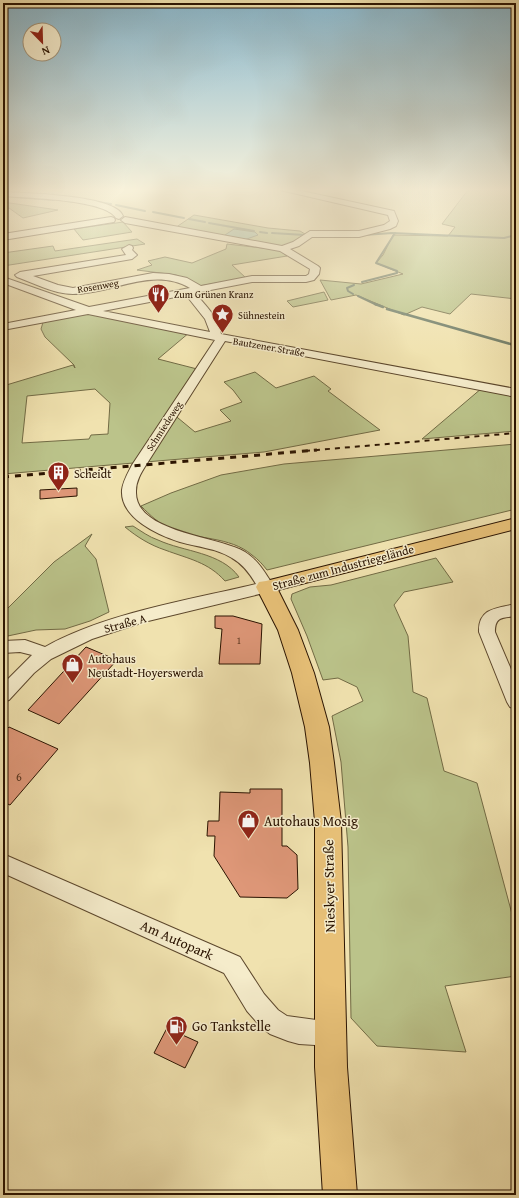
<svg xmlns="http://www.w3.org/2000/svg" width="519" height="1198" font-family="'Gentium Book Plus',serif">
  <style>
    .green { fill: #bbc38a; stroke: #726b45; fill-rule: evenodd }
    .water { fill: #9abea8; stroke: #6d7a65 }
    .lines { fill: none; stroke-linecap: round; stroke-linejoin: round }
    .stream-far1 { stroke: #6d7a65; stroke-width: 2 }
    .stream { stroke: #6d7a65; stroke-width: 2.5 }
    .building { fill: #de9778; stroke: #2a1300 }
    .minor-casing { stroke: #5c472c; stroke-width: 2 }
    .major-casing { stroke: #2a1300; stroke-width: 2 }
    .minor { fill: #f5eccb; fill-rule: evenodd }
    .major { fill: #e8c178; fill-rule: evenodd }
    .rail-far1 { stroke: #2a1300; stroke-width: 2; stroke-dasharray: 5 5; stroke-linecap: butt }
    .rail { stroke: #2a1300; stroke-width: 3; stroke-dasharray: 6 6; stroke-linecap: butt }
    .labels { text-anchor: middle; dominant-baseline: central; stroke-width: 3; stroke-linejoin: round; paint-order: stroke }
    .far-street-label { font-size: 10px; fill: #2a1300; stroke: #f5eccb }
    .far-poi-label { font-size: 10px; fill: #2a1300; stroke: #f5eccb; text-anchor: start }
    .number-label { font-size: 10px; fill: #57341e }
    .poi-label { font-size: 12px; fill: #2a1300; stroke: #f5eccb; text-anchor: start }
    .street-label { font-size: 12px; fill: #2a1300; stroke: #f5eccb }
    .near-number-label { font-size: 12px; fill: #57341e }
    .near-poi-label { font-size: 14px; fill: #2a1300; stroke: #f5eccb; text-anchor: start }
    .near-street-label { font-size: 14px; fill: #2a1300; stroke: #f5eccb }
  </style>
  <rect width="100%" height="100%" fill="#f0e2af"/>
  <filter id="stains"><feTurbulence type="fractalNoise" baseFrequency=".005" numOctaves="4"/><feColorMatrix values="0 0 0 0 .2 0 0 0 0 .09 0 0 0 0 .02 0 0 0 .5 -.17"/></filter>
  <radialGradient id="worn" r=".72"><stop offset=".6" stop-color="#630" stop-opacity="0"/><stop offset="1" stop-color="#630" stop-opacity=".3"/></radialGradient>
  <!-- green -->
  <g class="green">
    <path d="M468 190H516V299L471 294 450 314 422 307 404 315 356 295 331 300 320 280 361 284 403 274 376 263 383 255 393 235 448 236 455 227 442 224Z"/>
    <path d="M3 202 58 210 23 218 9 208 3 209Z"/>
    <path d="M194 215 268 228 300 231 305 234 293 242 281 247 175 228Z"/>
    <path d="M123 222 132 232 83 240 74 229Z"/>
    <path d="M137 239 145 244 3 266V253L53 246 55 251Z"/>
    <path d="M227 244 279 250 287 256 232 265 246 278 199 286 176 275 137 270 152 265 148 261 165 257 192 263 226 249Z"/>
    <path d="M324 292 328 300 293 307 287 301Z"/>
    <path d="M86 310 190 332 158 359 201 370 172 413 195 432 231 421 220 410 242 402 233 390 224 382 255 372 276 388 314 376 331 389 328 391 380 430 264 452 3 474V386L73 365 75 368 74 365 45 337 41 329 44 319ZM95 389 110 403 108 434 91 435 89 439 22 443 27 396Z"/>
    <path d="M482 388 516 395V431L422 439Z"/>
    <path d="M516 444V509L267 570C263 565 258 559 252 555 230 536 196 540 171 529 159 524 150 515 141 506L171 493 221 475 284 464Z"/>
    <path d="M133 526C141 531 149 537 158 540 184 552 221 552 239 577L225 581C208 562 189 559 165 550 150 545 137 537 125 527Z"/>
    <path d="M92 534 85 546 96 559 109 612 90 621 65 629 36 630 3 637V613L54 562Z"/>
    <path d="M436 558 453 582 404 592 394 605 408 636 413 692 427 698 444 771 477 783 516 929V976L445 986 466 1052 377 1046 351 1018 348 847 341 762 332 716 363 701 357 687 338 678 323 680 307 636 291 599 292 594 310 587 331 585Z"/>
  </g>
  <!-- water -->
  <path class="water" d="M234 229 255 232 258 235 244 240 225 235Z"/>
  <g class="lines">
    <!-- stream-far1 -->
    <g class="stream-far1">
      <path d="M14 197 54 200"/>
      <path d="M67 201 76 202"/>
      <path d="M98 202 111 204"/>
      <path d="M116 205 145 211"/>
      <path d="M153 212 184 218"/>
      <path d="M189 219 205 222"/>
      <path d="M209 223 254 231"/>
      <path d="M260 232 267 233"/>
      <path d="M272 233 305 235"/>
      <path d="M364 235 392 233 504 238 516 235"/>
      <path d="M362 282 397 273V271L376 263 395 233"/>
      <path d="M353 294 348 291 347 288 354 285"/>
      <path d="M358 296 377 305"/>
    </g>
    <!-- stream -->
    <g class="stream">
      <path d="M375 304 383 307"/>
      <path d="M387 309 514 345"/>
    </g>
  </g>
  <!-- building -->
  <g class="building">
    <path d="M77 488V496L40 499V490Z"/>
    <path d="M215 616H233L262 624 260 664H219L222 629 215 628Z"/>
    <path d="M86 647 117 660 59 724 28 710Z"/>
    <path d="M9 727 58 749 10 805 3 802V733Z"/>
    <path d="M250 789H282V846H287L297 855 298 889 287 898 240 897 214 856 215 836H207L208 821H219L220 792 250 793Z"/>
    <path d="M167 1028 198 1042 185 1068 154 1053Z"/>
  </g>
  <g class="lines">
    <defs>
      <g id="minor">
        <path d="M280 190H297L394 211 398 221 396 226 390 229 359 237H312L299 246 290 249 318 266 320 268 319 274 314 280 306 282H252L195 293C206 306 219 318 221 334L516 389V397L225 341 146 465C141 473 136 481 136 491 134 533 219 536 245 552 258 560 266 574 274 587L272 591 144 622 92 639 51 659 34 673 9 700 3 702V684L32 655 20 652 3 653V641L25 640 45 647C105 613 190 600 256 584 250 574 243 564 232 558 216 548 197 547 180 542 158 535 120 518 122 490 123 481 128 473 132 465L215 340 88 314 3 330V324L76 310 3 283V277L89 307 190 288C152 266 113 294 73 294 54 294 34 283 17 277L15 275 20 272 126 255 122 249 129 245 132 246 133 248 132 250 137 255 132 259 33 276 58 285 73 288 153 273 169 274 187 278 201 286 252 276H306L309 274 310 269 280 251 125 223 121 220 125 217 282 246 293 242 310 231H359L384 225 390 221 388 215ZM186 295 205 319 210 332 103 311Z"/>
        <path d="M3 192C24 193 116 195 123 216L119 219 116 218C105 199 25 198 3 196Z"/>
        <path d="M111 217 114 218 115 220 114 222 3 240V234Z"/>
        <path d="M516 604V616C503 618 495 616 495 632L516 681V709L510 707 507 702 479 632C478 608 497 608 516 604Z"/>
        <path d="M3 854 240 957 264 994 278 1010 287 1016 331 1022 340 1025 343 1034 340 1043 331 1046 299 1044 288 1041 270 1034 261 1027 247 1011 224 973 3 873Z"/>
      </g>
      <path id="major" d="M516 518V529L278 590 298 630 314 673 329 727 334 763 341 822 347 1067 357 1195H323L315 1067V822L310 763 305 727 292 673 278 630 256 587 259 582 266 581Z"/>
    </defs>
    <!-- minor casing -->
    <use href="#minor" class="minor-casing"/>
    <!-- major casing -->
    <use href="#major" class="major-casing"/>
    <!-- minor -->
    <use href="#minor" class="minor"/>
    <!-- major -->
    <use href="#major" class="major"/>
    <!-- rail-far1 -->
    <path class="rail-far1" d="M305 451 516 433"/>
    <!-- rail -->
    <path class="rail" d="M3 477 317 450"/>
  </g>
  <!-- sky -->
  <linearGradient id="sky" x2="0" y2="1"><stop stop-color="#89b8ce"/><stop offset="0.53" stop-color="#f8f2db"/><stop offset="1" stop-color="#f8f2db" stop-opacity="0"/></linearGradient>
  <rect width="519" height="358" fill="url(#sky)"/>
  <!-- icons -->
  <defs>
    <symbol id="restaurant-pin" viewBox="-11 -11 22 30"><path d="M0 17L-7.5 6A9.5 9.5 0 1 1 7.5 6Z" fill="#8f2418" stroke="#f5eccb"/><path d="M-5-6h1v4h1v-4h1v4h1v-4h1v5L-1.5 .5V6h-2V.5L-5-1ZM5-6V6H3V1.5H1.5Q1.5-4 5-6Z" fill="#fff"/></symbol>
    <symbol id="sight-pin" viewBox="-11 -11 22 30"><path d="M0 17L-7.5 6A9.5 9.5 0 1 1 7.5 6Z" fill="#8f2418" stroke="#f5eccb"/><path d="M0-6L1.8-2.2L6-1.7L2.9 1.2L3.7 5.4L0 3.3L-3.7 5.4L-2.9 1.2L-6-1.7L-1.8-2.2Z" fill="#fff"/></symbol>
    <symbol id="building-pin" viewBox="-11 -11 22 30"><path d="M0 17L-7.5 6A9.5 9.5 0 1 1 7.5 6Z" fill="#8f2418" stroke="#f5eccb"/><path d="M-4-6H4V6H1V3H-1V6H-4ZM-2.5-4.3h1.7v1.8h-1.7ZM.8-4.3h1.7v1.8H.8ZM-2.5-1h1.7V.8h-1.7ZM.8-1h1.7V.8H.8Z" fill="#fff"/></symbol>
    <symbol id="shop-pin" viewBox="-11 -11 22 30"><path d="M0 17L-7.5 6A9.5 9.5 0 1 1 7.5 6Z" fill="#8f2418" stroke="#f5eccb"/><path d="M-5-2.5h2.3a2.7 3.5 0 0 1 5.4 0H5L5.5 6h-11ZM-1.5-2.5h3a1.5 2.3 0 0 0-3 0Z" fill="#fff"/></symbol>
    <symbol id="fuel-pin" viewBox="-11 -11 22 30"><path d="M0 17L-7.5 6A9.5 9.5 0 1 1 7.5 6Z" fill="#8f2418" stroke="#f5eccb"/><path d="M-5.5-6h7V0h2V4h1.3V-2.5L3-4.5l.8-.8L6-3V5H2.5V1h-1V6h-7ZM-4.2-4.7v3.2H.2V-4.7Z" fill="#fff"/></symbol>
  </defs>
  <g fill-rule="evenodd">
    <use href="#restaurant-pin" x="146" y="282" width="25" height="34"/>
    <use href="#sight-pin" x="210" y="302" width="25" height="34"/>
    <use href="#building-pin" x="46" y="460" width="25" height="34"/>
    <use href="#shop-pin" x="60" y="652" width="25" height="34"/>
    <use href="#shop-pin" x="236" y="808" width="25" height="34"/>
    <use href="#fuel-pin" x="164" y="1014" width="25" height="34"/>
  </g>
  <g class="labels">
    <!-- far-street labels -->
    <g class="far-street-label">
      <text transform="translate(98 286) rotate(-10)">Rosenweg</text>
      <text transform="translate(269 347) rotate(10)">Bautzener Straße</text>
      <text transform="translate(164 426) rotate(-57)">Schmiedeweg</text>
    </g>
    <!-- far-poi labels -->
    <g class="far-poi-label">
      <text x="174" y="294">Zum Grünen Kranz</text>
      <text x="238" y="315">Sühnestein</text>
    </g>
    <!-- number labels -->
    <g class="number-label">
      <text x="239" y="640">1</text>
    </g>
    <!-- poi labels -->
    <g class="poi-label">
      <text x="74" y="473">Scheidt</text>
      <text x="88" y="658">Autohaus<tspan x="88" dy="14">Neustadt-Hoyerswerda</tspan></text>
    </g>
    <!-- street labels -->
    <g class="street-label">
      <text transform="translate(343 567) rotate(-15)">Straße zum Industriegelände</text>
      <text transform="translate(125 623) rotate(-15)">Straße A</text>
    </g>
    <!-- near-number labels -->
    <g class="near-number-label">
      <text x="19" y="776">6</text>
    </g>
    <!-- near-poi labels -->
    <g class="near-poi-label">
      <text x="264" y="821">Autohaus Mosig</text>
      <text x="192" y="1026">Go Tankstelle</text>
    </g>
    <!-- near-street labels -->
    <g class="near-street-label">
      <text transform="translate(329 886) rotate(-91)">Nieskyer Straße</text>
      <text transform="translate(177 940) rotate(24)">Am Autopark</text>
    </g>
  </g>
  <!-- margin -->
  <rect width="519" height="1198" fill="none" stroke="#f0e2af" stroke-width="16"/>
  <rect x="4" y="4" width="511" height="1190" fill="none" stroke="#2a1300" stroke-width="2"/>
  <rect x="8" y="8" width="503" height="1182" fill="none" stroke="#2a1300"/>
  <!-- north arrow -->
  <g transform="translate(42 42) rotate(157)"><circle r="19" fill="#f5eccb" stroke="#a4957a"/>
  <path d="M0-3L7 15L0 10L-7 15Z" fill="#8f2418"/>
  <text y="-6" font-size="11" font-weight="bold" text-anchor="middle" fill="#2a1300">N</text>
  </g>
  <rect width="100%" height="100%" filter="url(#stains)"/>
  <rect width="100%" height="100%" fill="url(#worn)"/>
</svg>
